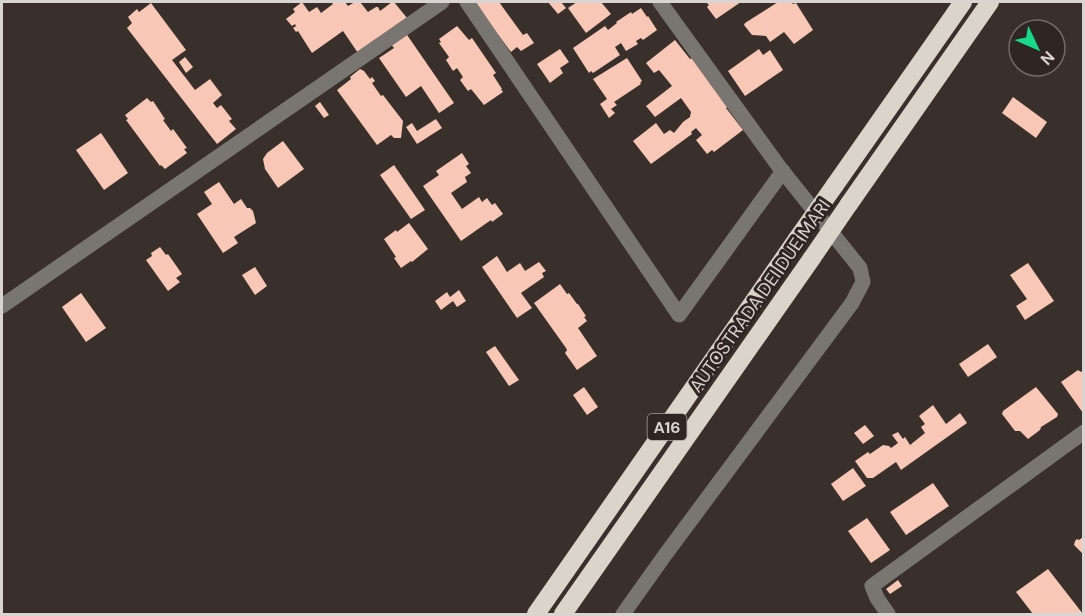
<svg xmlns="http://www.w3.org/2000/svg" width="1085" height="616" font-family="'DM Sans',sans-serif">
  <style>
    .building { fill: #f8c7b6 }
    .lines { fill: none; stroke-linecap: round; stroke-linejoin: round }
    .minor { stroke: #797672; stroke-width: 15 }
    .highway { stroke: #dbd4cb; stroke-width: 18 }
    .highway-bridge { stroke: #dbd4cb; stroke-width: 18 }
    .labels { text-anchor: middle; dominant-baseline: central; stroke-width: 6; stroke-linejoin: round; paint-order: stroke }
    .shield { fill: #2f2623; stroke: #a69f9d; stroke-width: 1.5 }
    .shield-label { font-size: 16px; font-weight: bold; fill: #d9d3d1 }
    .street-label { font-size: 18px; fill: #d9d3d1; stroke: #2f2623 }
  </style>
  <rect width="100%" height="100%" fill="#39302c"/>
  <!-- building -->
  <g class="building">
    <path d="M302 2 309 12 317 7 321 13 333 4 331 2H345L348 6 355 2H360L368 12 376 7H378L380 11 392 2H394L407 18 358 53 343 31 312 53 298 31 296 32 293 28 296 26 295 24 292 26 286 19 295 12 293 9Z"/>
    <path d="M474 2H499L523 35 527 33 534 43 521 51 517 47 511 52Z"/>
    <path d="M548 2H561L566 8 558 14Z"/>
    <path d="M577 2H601L611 14 586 33 568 8Z"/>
    <path d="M706 2H741L716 19 707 7 709 5Z"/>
    <path d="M778 2H791L793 4 796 3 813 30 794 44 784 32 770 42 766 36 752 35 744 25 745 23Z"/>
    <path d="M151 3 186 50 172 60 195 90 210 79 222 95 213 103 217 108 221 105 232 119 229 121 236 129 217 144 127 28 132 23 128 17 137 9 139 12Z"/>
    <path d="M641 8 647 17 648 16 657 30 643 40 641 38 636 41 638 44 626 51 621 43 615 47 620 55 593 73 591 71 589 73 573 48 605 26 608 30 617 23 616 22 631 12 632 14Z"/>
    <path d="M457 26 469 40 472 38 496 73 493 75 502 89H501L503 92 484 105 471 89 468 91 460 80 463 77 457 68 453 71 446 60 449 57 439 43 441 42 439 39Z"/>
    <path d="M405 32 454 103 439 113 421 86 406 97 379 58 394 48 390 43Z"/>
    <path d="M675 40 690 59 692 58 729 105 726 108 743 130 714 152 712 150 707 154 696 140 702 135 696 128 691 132 692 134 651 164 633 141 656 123 664 134 670 130 674 133 683 122 690 117 691 112 681 98 655 117 646 106 672 86 659 70 654 73 646 63Z"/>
    <path d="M560 49 569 62 560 68 563 73 550 83 537 64Z"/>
    <path d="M759 49 763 55 770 50 783 70 745 96 728 71Z"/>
    <path d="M185 57 193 67 186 73 179 62Z"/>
    <path d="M627 58 642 81 640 83 641 84 614 102 617 105 611 109 615 113 609 118 600 104 607 99 593 79Z"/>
    <path d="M360 69 364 71 370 79 372 77 375 81 372 83 381 96 383 95 403 121 401 138H394L391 135 377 145 337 90 351 79 350 77Z"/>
    <path d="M1013 97 1047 122 1036 138 1002 113Z"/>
    <path d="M147 98 151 102 153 101 165 119 163 120 171 131 173 129 187 148 184 149 187 153 165 169 161 165 160 166 126 120 128 119 125 115Z"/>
    <path d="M320 102 329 115 324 118 315 106Z"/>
    <path d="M436 119 442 128 417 144 406 127 412 123 417 131Z"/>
    <path d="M101 133 128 173 104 190 76 150Z"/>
    <path d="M283 141 304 169 278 188 265 169 263 159 267 153Z"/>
    <path d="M462 153 469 164 466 166 471 173 465 177 467 182 451 193 462 209 479 197 482 202 487 198 492 205 495 203 503 214 492 222 491 220 461 241 423 186 439 175 436 171Z"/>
    <path d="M394 165 425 210 411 219 380 175Z"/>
    <path d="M219 182 234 204 241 199 247 208H250L253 211 256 223 234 237 238 243 223 253 197 214 212 204 204 192Z"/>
    <path d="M409 223 428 249 412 262 411 261 401 268 394 258 396 257 384 239 396 230 397 232Z"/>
    <path d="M160 247 166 255 168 254 182 274 176 278 180 282 168 291 146 260 152 256 151 253Z"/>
    <path d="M497 256 507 272 520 263 525 271 539 262 546 271 542 273 544 277 521 293 532 308 517 318 482 267Z"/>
    <path d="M1028 263 1054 301 1025 320 1016 306 1027 299 1010 275Z"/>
    <path d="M255 267 267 286 255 295 242 275Z"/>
    <path d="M560 284 567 294 569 293 577 304H578L586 316 584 317 587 321 578 328 597 356 577 370 565 353 567 350 566 348 534 303Z"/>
    <path d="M459 290 466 301 457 307 453 301 441 310 435 301 447 292 450 297Z"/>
    <path d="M81 293 106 328 86 342 62 307Z"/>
    <path d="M988 344 997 357 968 377 959 364Z"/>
    <path d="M495 346 519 380 509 386 486 352Z"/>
    <path d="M1078 370 1081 372 1083 370V413L1061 382Z"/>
    <path d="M584 387 598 407 587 415 573 395Z"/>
    <path d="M1036 387 1058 414 1057 417 1041 427 1040 430 1028 439 1020 431H1015L1002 414 1003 411Z"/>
    <path d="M933 405 946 424 960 413 967 423 901 470 896 462 873 478H867L855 461 868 452 870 454 883 445 889 446 891 448 898 443 892 435 898 432 903 439 905 437 910 445 925 433 921 427 925 424 919 416Z"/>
    <path d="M865 425 874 436 863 444 854 433Z"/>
    <path d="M853 468 866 486 843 501 831 484Z"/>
    <path d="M933 483 949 506 906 535 890 512Z"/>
    <path d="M867 518 890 550 871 563 848 531Z"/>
    <path d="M1083 537V553H1082L1074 545 1075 541 1077 539 1079 540Z"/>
    <path d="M1048 569 1083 614H1033L1016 592Z"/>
    <path d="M898 580 902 586 890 594 886 589Z"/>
  </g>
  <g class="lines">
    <!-- minor -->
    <g class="minor">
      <path d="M467 2 679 315 783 171"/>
      <path d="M2 306 442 2"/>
      <path d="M623 614 665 555 852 303 863 282 860 268 780 168 660 2"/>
      <path d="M888 614 877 598 872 586 1084 432"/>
    </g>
    <!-- highway -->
    <g class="highway">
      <path d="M835 185 963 2"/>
      <path d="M849 204 990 2"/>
      <path d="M536 614 797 239"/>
      <path d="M563 614 812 258"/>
    </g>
    <!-- highway-bridge -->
    <g class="highway-bridge">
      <path d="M797 239 835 185"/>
      <path d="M812 258 849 204"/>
    </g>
  </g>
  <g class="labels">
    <!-- shield labels -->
    <rect class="shield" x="647.5" y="414" width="39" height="26" rx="4.5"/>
    <g class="shield-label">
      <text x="667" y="427">A16</text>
    </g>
    <!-- street labels -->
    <g class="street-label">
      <text transform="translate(760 296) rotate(-55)">AUTOSTRADA DEI DUE MARI</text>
    </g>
  </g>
  <!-- border -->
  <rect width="1085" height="616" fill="none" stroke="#d9d3d1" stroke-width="6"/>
  <!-- north arrow -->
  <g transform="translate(1037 48) rotate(134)"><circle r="28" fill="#2f2623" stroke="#736b69" stroke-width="1.5"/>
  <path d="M0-4.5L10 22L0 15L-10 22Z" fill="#18d989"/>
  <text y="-9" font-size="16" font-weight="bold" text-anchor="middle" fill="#d9d3d1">N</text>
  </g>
</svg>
